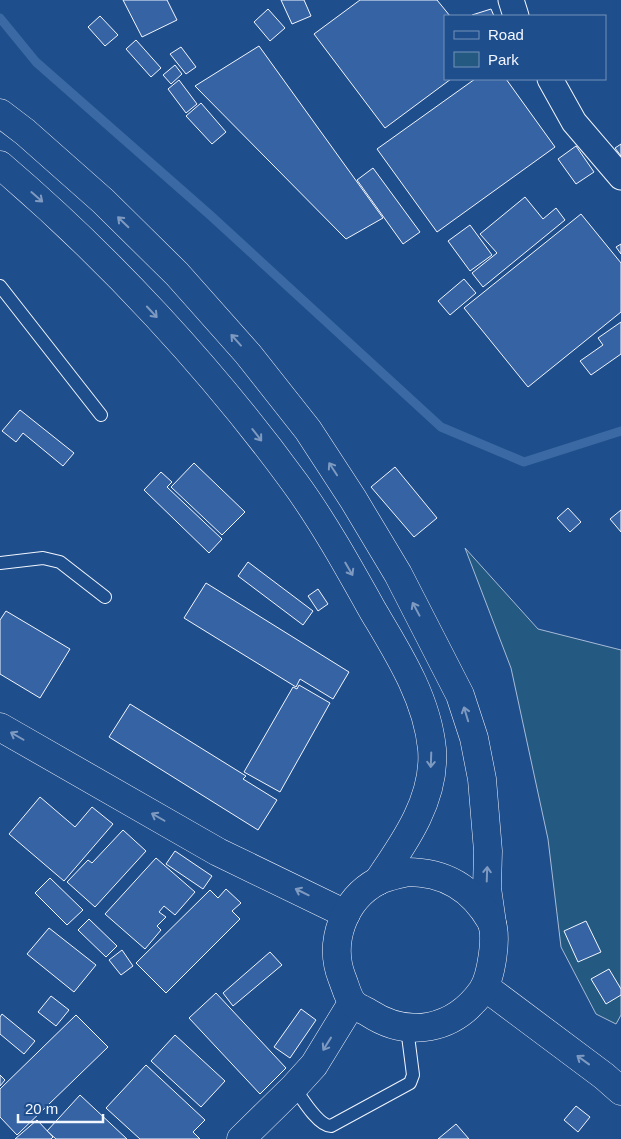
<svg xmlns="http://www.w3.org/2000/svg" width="621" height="1139" font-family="Arial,sans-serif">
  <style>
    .green { fill: #245a82; stroke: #a8bbd7 }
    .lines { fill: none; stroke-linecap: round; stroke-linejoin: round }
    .stream { stroke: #3b69a3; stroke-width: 9 }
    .building { fill: #3563a3; stroke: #f2f6ff }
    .lane-casing { stroke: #f2f6ff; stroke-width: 14 }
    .street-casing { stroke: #f2f6ff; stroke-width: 27 }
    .secondary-casing { stroke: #f2f6ff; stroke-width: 29 }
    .primary-casing { stroke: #f2f6ff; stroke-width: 29 }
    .lane { stroke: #1f4e8c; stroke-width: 12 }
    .street { stroke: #1f4e8c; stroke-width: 25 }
    .secondary { stroke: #1f4e8c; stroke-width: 28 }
    .primary { stroke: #1f4e8c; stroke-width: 28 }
    .oneway { stroke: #7e9ac0 }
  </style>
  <rect width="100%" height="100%" fill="#1f4e8c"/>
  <!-- green -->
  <path class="green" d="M465 548 538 629 621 650V1015L616 1024 596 1014 561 947 548 839 511 668Z"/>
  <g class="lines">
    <!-- stream -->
    <path class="stream" d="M0 18 36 62 210 215 441 427 524 462 621 431"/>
  </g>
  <!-- building -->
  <g class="building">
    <path d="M123 0H167L177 20 142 37Z"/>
    <path d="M281 0H304L311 16 292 24Z"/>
    <path d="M360 0H437L450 16H445V79H451L385 128 314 34Z"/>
    <path d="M268 9 285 28 270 41 254 22Z"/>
    <path d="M491 9 494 16H472V15Z"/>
    <path d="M100 16 118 35 105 46 88 27Z"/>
    <path d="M136 40 161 68 151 77 126 49Z"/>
    <path d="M259 46 383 218 346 239 195 86Z"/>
    <path d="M181 47 196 67 186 74 170 54Z"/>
    <path d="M175 65 182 74 171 84 163 75Z"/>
    <path d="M475 79H506L555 147 437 232 377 149Z"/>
    <path d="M179 80 197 104 186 113 168 89Z"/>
    <path d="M201 103 226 132 212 144 186 116Z"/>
    <path d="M621 144V156L615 148Z"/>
    <path d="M576 146 594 172 576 184 558 159Z"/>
    <path d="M373 168 420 232 403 244 357 180Z"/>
    <path d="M525 197 543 219 556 208 565 220 483 287 472 273 497 253 480 234Z"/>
    <path d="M581 214 621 263V312L528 387 464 308Z"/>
    <path d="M470 225 492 255 470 271 448 241Z"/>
    <path d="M621 244V254L616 247Z"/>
    <path d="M464 279 476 293 450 315 438 301Z"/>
    <path d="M621 322V354L591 375 580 361 603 345 598 338Z"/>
    <path d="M20 410 74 453 63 466 23 433 16 442 2 431Z"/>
    <path d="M194 463 245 512 222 535 171 487Z"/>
    <path d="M395 467 437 518 414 537 371 487Z"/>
    <path d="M161 472 172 482 167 487 222 539 209 553 144 490Z"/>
    <path d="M568 508 581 522 570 532 557 518Z"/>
    <path d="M621 510V532L610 519Z"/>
    <path d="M248 562 313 611 303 625 238 576Z"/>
    <path d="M206 583 349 672 333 699 300 679 296 687 184 618Z"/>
    <path d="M318 589 328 604 318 611 308 596Z"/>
    <path d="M6 611 70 649 40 698 0 674V620Z"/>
    <path d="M299 685 330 703 280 792 244 772 293 687 297 689Z"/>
    <path d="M130 704 246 776 243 779 277 800 258 830 109 737Z"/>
    <path d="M40 797 75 827 92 807 113 824 64 881 9 834Z"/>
    <path d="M123 830 146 851 95 907 67 882 88 860 92 863Z"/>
    <path d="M175 851 212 876 203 889 166 864Z"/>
    <path d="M156 858 195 892 175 915 164 906 159 912 166 917 157 926 161 930 145 949 105 914Z"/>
    <path d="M50 878 83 910 67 925 35 893Z"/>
    <path d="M226 889 241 903 232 911 240 919 166 993 136 963 210 890 218 898Z"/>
    <path d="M89 919 117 946 106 957 78 930Z"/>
    <path d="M586 921 601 952 578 962 564 931Z"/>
    <path d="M49 928 96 965 74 992 27 954Z"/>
    <path d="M122 950 133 966 121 975 109 960Z"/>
    <path d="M270 952 282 965 233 1006 223 993Z"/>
    <path d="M609 969 621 989V995L606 1004 591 979Z"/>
    <path d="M216 993 286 1068 260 1094 189 1018Z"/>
    <path d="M51 996 69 1010 56 1026 38 1012Z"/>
    <path d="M301 1009 316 1020 290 1058 274 1047Z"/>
    <path d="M2 1014 35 1041 24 1054 0 1034V1017Z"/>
    <path d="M76 1015 108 1047 17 1135 0 1117V1089Z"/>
    <path d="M175 1035 225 1081 201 1107 151 1061Z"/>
    <path d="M146 1065 205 1120 193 1132 200 1139H140L106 1108Z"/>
    <path d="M0 1075 5 1080 0 1086Z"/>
    <path d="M80 1095 127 1139H56L47 1131Z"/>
    <path d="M576 1106 590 1117 578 1132 564 1120Z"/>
    <path d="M37 1120 53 1137 51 1139H15Z"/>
    <path d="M456 1124 469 1139H438Z"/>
  </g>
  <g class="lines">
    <defs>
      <g id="lane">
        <path d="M0 286 101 415"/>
        <path d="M0 563 43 558 60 562 105 597"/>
        <path d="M294 1087C301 1097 318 1126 331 1126L410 1083 413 1075 407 1028"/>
      </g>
      <g id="street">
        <path d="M511 0 516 16"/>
        <path d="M550 79 574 122 621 177"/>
      </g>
      <g id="secondary">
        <path d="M0 727 218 852 346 914"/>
        <path d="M485 987 604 1076 621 1091"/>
        <path d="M241 1139 294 1087 314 1065 352 1003"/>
      </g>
      <g id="primary">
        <path d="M0 113 25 132 103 201 177 274 248 354 308 430 353 499 398 574 460 695 474 738 482 779 488 851 487 888 492 923"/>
        <path d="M0 165C108 257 211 368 295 483 324 523 349 568 373 611 398 653 427 698 432 749 436 798 405 842 378 881"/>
        <path d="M407 872C445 872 472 888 491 921 498 936 491 978 482 991 454 1030 409 1039 369 1013 364 1010 356 1007 353 1003 348 998 345 985 342 978 328 942 344 899 378 881 388 876 397 875 407 872Z"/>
      </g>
    </defs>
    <!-- lane casing -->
    <use href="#lane" class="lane-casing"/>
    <!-- street casing -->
    <use href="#street" class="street-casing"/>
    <!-- secondary casing -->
    <use href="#secondary" class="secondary-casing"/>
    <!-- primary casing -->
    <use href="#primary" class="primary-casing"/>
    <!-- lane -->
    <use href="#lane" class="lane"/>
    <!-- street -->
    <use href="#street" class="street"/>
    <!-- secondary -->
    <use href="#secondary" class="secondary"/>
    <!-- primary -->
    <use href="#primary" class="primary"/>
  </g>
  <!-- one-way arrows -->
  <defs><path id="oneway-shaft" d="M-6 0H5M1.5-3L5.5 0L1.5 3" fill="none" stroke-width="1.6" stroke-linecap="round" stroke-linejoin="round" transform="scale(1.25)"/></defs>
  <g class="oneway">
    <use href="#oneway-shaft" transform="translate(37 197) rotate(41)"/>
    <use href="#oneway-shaft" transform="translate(123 222) rotate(-136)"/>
    <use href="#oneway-shaft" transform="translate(152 312) rotate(47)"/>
    <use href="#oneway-shaft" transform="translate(236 340) rotate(-132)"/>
    <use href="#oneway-shaft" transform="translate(257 435) rotate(52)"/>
    <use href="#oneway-shaft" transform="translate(333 469) rotate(-123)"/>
    <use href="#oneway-shaft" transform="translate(349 569) rotate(60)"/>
    <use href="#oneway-shaft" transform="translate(416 609) rotate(-118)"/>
    <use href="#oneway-shaft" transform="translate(466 714) rotate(-107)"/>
    <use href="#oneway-shaft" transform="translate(17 736) rotate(-150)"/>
    <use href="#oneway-shaft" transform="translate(431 760) rotate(92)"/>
    <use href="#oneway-shaft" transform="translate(158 817) rotate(-150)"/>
    <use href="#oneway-shaft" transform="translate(487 874) rotate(-88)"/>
    <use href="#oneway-shaft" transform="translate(302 892) rotate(-154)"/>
    <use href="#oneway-shaft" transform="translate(327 1044) rotate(122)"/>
    <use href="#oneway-shaft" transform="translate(583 1060) rotate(-144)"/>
  </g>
  <!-- legend -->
  <rect x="444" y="15" width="162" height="65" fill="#1f4e8c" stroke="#7391ba"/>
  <rect x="454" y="31" width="25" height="8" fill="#1f4e8c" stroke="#7391ba"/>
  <text x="488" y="40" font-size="15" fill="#f2f6ff">Road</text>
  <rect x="454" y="52" width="25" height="15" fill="#245a82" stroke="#7391ba"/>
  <text x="488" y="65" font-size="15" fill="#f2f6ff">Park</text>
  <!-- scale -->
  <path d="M18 1114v8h85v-8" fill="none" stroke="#f2f6ff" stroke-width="2.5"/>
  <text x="25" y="1114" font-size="15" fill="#f2f6ff" stroke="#1f4e8c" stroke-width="4" paint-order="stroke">20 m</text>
</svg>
